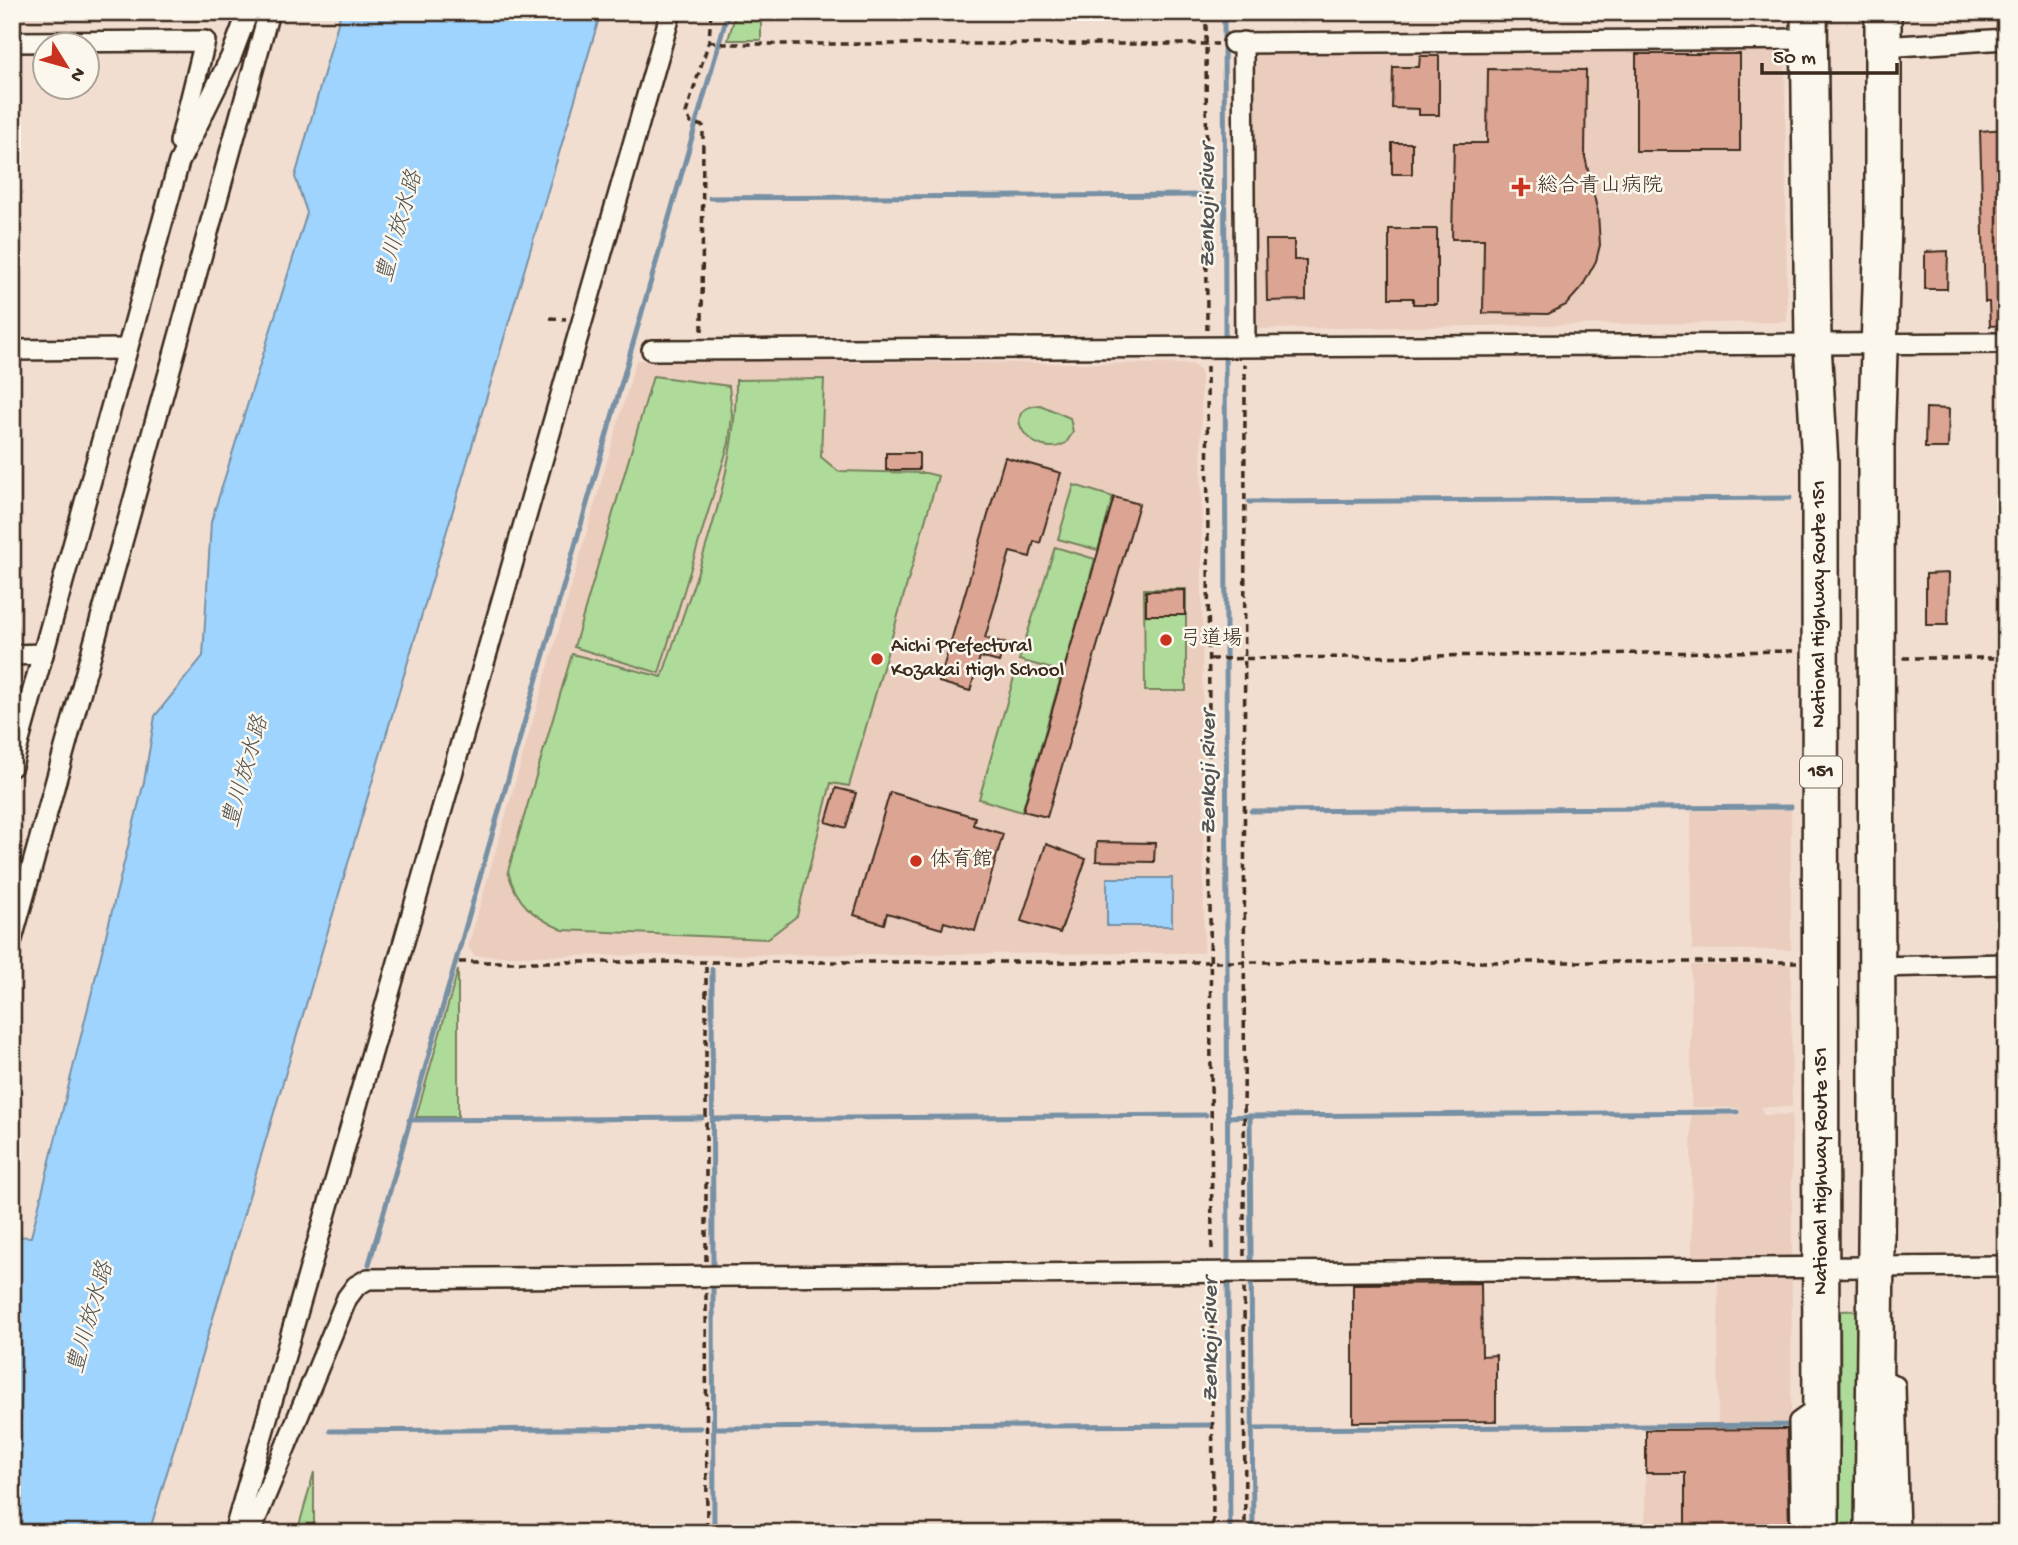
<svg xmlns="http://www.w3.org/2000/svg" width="2018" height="1545" font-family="'Gochi Hand','Klee One',sans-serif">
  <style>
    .built { fill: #ebcdbe }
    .green { fill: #aedb9a; stroke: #74825c; stroke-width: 2 }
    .water { fill: #9fd4fe; stroke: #7790a4; stroke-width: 2 }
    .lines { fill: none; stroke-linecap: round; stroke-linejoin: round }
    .stream { stroke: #7790a4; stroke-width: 5 }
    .building { fill: #dca593; stroke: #3b2a1e; stroke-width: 2 }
    .street-casing { stroke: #3b2a1e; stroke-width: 24 }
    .highway-casing { stroke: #3b2a1e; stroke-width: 40 }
    .path { stroke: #3b2a1e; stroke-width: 3.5; stroke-dasharray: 7 5; stroke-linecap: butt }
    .street { stroke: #fbf7ec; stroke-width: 19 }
    .highway { stroke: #fbf7ec; stroke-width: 35 }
    .poi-dot { fill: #c8321e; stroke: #fbf7ec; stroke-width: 2.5 }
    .labels { text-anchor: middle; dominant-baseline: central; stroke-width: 5; stroke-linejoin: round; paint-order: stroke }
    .shield { fill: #fbf7ec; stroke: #75685c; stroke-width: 2 }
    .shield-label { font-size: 19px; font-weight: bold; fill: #3b2a1e }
    .poi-label { font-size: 21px; fill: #3b2a1e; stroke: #fbf7ec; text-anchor: start }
    .street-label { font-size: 21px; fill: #3b2a1e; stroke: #fbf7ec }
    .water-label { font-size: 23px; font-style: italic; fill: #545456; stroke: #fbf7ec }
  </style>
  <rect width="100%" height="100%" fill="#f2ded1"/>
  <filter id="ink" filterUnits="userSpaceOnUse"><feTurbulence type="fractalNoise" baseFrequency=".0143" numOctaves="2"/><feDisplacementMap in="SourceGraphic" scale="14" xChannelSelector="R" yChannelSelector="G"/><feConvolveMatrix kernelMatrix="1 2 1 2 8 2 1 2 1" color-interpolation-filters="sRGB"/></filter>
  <g filter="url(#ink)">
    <!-- built -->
    <g class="built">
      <path d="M1785 46 1787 322 1257 329 1255 53Z"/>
      <path d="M636 360 1192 364 1201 371 1204 953 475 956 468 947Z"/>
      <path d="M1791 810V950H1692L1691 811Z"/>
      <path d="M1791 964 1792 1107H1762L1763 1115 1792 1114V1257H1692L1691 1115H1739V1108L1691 1107V965Z"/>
      <path d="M1792 1278 1791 1422 1718 1423V1279Z"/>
      <path d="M1793 1428V1533H1645V1429Z"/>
    </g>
    <!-- green -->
    <g class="green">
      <path d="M736 12H761V40H728Z"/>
      <path d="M653 376 729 386 732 415 729 443 659 673 574 647Z"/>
      <path d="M824 379 821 457 838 471 926 473 938 476 849 786 831 783 797 916 767 939 563 930C534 917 516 904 508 871L572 654 662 677C693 583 737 479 736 380Z"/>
      <path d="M1040 405 1070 418 1073 432 1066 443C1033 462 995 408 1040 405Z"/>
      <path d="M1074 485 1113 497 1098 550 1058 539Z"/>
      <path d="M1055 547 1095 559 1063 672 1019 660Z"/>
      <path d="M1144 589H1186V691H1145Z"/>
      <path d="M1017 667 1060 680 1022 812 979 799Z"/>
      <path d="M458 970V1117H416Z"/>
      <path d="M1869 1310V1533H1836L1841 1424 1840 1311Z"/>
      <path d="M314 1472V1533H297Z"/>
    </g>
    <!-- water -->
    <g class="water">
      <path d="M341 12H601L149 1533H12V1236L31 1237 144 782 155 716 203 656 211 522 307 213 295 177Z"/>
      <rect x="1107" y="878" width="65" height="48"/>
    </g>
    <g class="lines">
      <!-- stream -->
      <g class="stream">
        <path d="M1224 12 1228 1267"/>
        <path d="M710 198 1201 195"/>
        <path d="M1249 502 1790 498"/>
        <path d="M1251 811 1791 807"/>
        <path d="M712 969 713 1271"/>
        <path d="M1250 1116 1737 1112"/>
        <path d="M1227 1117 1250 1116 1253 1533"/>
        <path d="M712 1119 1206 1115"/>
        <path d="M409 1120 702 1118"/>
        <path d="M369 1264 728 12"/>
        <path d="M1228 1277 1230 1533"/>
        <path d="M713 1280 714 1533"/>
        <path d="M714 1428 1211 1425"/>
        <path d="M1253 1429 1791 1425"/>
        <path d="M330 1431 700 1428"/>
      </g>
    </g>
    <!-- building -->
    <g class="building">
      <rect x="1636" y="54" width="104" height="97"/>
      <path d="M1420 56H1439V115H1419V109L1392 108 1393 67H1419Z"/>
      <path d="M1488 69 1586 70 1585 157 1598 213 1600 245 1596 261 1582 287 1566 305 1548 314 1483 313 1484 239H1452L1454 143H1487Z"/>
      <path d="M2006 129V325L1990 326 1989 302H1985L1980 131Z"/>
      <rect x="1392" y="143" width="20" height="31"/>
      <path d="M1389 229H1437V304H1413V298H1389Z"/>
      <path d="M1266 240H1294V260H1306V300L1267 301Z"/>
      <path d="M1948 251 1947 289H1925V252Z"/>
      <path d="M1926 408 1949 409 1948 448H1925Z"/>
      <rect x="886" y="453" width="33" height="17"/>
      <path d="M1005 457 1061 473 1040 543 1034 541 1030 557 1010 552 985 638 1005 643 999 662 980 657 970 691 939 682Z"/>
      <path d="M1114 497 1139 504 1047 817 1023 811Z"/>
      <path d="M1949 573 1948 625H1926V574Z"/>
      <path d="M1185 590V615H1146V591Z"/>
      <path d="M836 788 856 793 846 828 826 822Z"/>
      <path d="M890 792 975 817 973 825 1003 834 975 931 944 922 942 929 887 913 884 924 854 915Z"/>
      <path d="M1097 842 1155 843 1154 862 1096 861Z"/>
      <path d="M1046 844 1086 859 1060 933 1021 921Z"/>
      <path d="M1481 1283 1482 1356 1496 1355V1421L1353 1422V1284Z"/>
      <path d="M1787 1429 1789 1533H1685V1473H1646V1430Z"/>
    </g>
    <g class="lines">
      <defs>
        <g id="street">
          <path d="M12 42 205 41 180 142"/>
          <path d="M1243 42 1245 345"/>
          <path d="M1233 43 1808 39"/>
          <path d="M1883 47 2006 39"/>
          <path d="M12 350 127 349"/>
          <path d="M652 350 2006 343"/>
          <path d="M12 655 43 654"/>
          <path d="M12 766 179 162 231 57 248 12"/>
          <path d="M12 939 269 12"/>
          <path d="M1876 967 2006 964"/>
          <path d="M1872 1374 1895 1386 1899 1533"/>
          <path d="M234 1533 671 12"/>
          <path d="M250 1533 347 1298 356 1286 368 1279 2006 1266"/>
          <path d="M1801 1533 1799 1422 1821 1406"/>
        </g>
        <g id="highway">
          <path d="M1809 12 1813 344 1820 463 1821 1533"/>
          <path d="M1873 1533 1877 1148 1876 446 1883 225V12"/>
        </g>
      </defs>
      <!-- street casing -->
      <use href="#street" class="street-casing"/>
      <!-- highway casing -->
      <use href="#highway" class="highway-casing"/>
      <!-- path -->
      <g class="path">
        <path d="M1206 12 1207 330"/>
        <path d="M709 41 724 44H1218"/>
        <path d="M550 318 566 319"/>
        <path d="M702 331 703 126 691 123 686 113 709 41 711 12"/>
        <path d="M1207 366 1212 1254"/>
        <path d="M1903 658H2006"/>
        <path d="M1210 659 1794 651"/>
        <path d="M459 962H1797"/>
        <path d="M1244 1256 1245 364"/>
        <path d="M706 1261V962"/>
        <path d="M1244 1288 1245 1533"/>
        <path d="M1212 1290 1213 1533"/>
        <path d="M706 1293 707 1533"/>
      </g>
      <!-- street -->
      <use href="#street" class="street"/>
      <!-- highway -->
      <use href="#highway" class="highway"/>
    </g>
  </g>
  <!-- markers -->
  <g class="poi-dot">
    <path d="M1517.5 176.5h7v7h7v7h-7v7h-7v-7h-7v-7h7z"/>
    <circle cx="1166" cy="640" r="7"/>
    <circle cx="877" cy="659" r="7"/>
    <circle cx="916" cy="861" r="7"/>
  </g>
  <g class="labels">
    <!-- shield labels -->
    <rect class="shield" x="1800" y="756.5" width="42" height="31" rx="5"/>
    <g class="shield-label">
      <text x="1821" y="772">151</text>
    </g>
    <!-- poi labels -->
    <g class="poi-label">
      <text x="1537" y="187">総合青山病院</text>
      <text x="1180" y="640">弓道場</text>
      <text x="891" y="647">Aichi Prefectural<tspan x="891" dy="24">Kozakai High School</tspan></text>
      <text x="930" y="861">体育館</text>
    </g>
    <!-- street labels -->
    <g class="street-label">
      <text transform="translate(1820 604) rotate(-90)">National Highway Route 151</text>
      <text transform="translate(1822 1171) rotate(-90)">National Highway Route 151</text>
    </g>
    <!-- water labels -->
    <g class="water-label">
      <text transform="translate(1208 206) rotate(-90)">Zenkoji River</text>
      <text transform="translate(401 227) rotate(-74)">豊川放水路</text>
      <text transform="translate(247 772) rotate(-74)">豊川放水路</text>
      <text transform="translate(1209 773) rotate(-90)">Zenkoji River</text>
      <text transform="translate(92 1318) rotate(-74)">豊川放水路</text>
      <text transform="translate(1211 1340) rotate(-90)">Zenkoji River</text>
    </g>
  </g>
  <!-- margin -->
  <rect width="2018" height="1545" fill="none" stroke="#fbf7ec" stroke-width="42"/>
  <rect x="21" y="21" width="1976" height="1503" fill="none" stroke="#3b2a1e" stroke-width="2.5" filter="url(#ink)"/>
  <!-- north arrow -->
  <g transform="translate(66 66) rotate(127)"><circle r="33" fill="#fbf7ec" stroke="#aea59a" stroke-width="2"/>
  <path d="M0-5L12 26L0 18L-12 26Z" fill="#c8321e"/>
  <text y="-10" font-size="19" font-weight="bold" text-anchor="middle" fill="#3b2a1e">N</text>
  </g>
  <!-- scale -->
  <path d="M1762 63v10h135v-10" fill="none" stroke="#3b2a1e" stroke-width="3.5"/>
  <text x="1773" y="63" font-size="21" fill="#3b2a1e" stroke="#fbf7ec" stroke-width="5" paint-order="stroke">50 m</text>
</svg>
